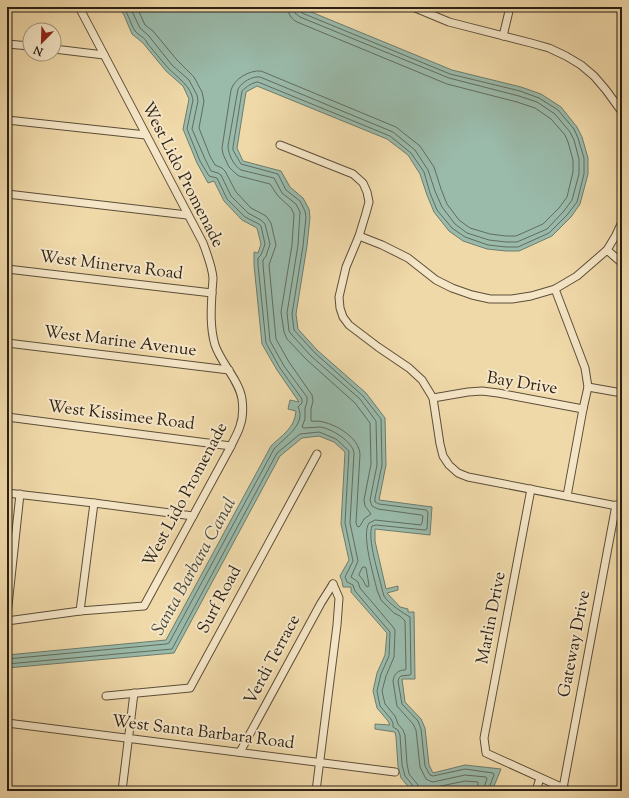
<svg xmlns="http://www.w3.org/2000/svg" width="629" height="798" font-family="'Sorts Mill Goudy',serif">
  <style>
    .water { fill: #9abaaa; stroke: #6d7c6e }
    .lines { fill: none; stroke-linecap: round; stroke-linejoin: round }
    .shore { stroke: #626c5f; stroke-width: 1 }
    .minor-casing { stroke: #5c4e39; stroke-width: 9 }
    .minor { stroke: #f5e6c7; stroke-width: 7 }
    .labels { text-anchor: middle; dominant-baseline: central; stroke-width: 4; stroke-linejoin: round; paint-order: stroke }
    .street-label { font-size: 17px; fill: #2a1f14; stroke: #f5e6c7 }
    .water-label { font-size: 18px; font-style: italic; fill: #4c4e41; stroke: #f5e6c7 }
  </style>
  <rect width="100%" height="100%" fill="#f0d9a9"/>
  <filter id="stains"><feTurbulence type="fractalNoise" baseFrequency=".005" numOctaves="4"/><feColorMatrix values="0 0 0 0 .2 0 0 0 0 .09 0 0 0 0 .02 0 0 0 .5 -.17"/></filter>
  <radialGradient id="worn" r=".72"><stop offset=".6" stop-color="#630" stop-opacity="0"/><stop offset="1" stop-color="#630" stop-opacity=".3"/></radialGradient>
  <!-- water -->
  <path class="water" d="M119 7H299L452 70 521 87 541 94 561 107 577 127 582 137 588 158V174L580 204 571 217 552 236 519 251H506L487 249 463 241 449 231 434 212 427 195 420 174 408 155 387 139 257 86 246 92 237 148 243 161 281 171 290 187 303 198 309 209 310 217 307 246 296 314 298 329 317 350 366 393 385 418 386 465 379 500 432 507 430 535 375 529V541L386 589 398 586V590L387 593 400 607 408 609V612H414L415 679H402L405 702 421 719 425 728 429 765 433 773 465 765 501 769 492 791H412L401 778 398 766 396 737 395 732 375 729V724L390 725 388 721 377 708 373 691 377 673 385 655 387 633 351 592V587H343L342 581 340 576 349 560 341 524 345 452 334 442 319 436 302 438 280 456 174 653 7 668V655L166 640 271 446C282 435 295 428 296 411L288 409 290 400 299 402 277 370 262 344 254 265V252L258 253 261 244 257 228 242 220 224 201 214 181 208 183 197 163 183 129 189 99 183 86 166 71 143 43 132 34 124 15Z"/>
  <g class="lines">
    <!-- shore -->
    <g class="shore">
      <path d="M130 7 140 28 149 36 152 40 172 65 189 80 197 95 198 101 192 129 205 159 211 171 218 173 221 175 231 196 248 213 261 220 265 224 270 244 266 256 263 260V265L270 341 284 366 307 397V402L305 408V419L302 427 304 428C309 428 315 427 320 427 331 428 353 442 354 453L350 523 358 561 351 577 358 582 360 588 393 627 395 630 394 657 386 676 382 691 385 704 395 716 398 724 403 730 405 735 407 764 409 774 418 785 420 791"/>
      <path d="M137 7 145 25 153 31 177 60 194 77 202 92 204 101 199 128 210 156 215 165 222 168 225 171 236 192 251 208 266 216 271 223 276 245 269 265 276 339 289 362 312 395 313 401 311 409V421C315 422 319 420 323 422 337 425 359 438 360 454L356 523 357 526 359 527 360 526 364 519 371 514 365 506 364 500 371 464 370 423 355 403 307 360 287 339 284 332 281 312 292 245 294 214 291 208 278 196 270 184 239 176 235 173 229 167 223 154 222 148 231 90C234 79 249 70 261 71L396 127 420 146 434 167 441 189 447 204 459 220 470 228 490 234 506 236H516L543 224 559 208 567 197 573 172V160L568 142 565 135 551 119 535 108 517 102 447 84 297 22C291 19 288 14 288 7"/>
      <path d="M294 7 295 13 300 17 449 78 519 96 537 102 555 114 570 132 574 140 579 159V174L572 200 564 211 547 229 517 242H506L489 240 467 233 455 224 442 207 435 191 428 170 415 150 393 132 260 77C252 76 242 82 238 89L228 146C228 154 234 166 241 170L274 178 282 193 296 204 300 212 298 245 287 313 289 331 292 335 311 356 360 399 376 421 377 465 370 500 372 506 378 509 421 515 423 516 422 523 421 525 375 520 369 523C361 535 374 576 377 590L381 600 394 613 400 616 405 621 406 669 405 670C398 670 394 674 393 681L397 706 413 724 416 730 420 767 426 779 430 781 433 782 465 775 486 777 487 779 484 787 483 791"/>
      <path d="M299 7V10L302 13 450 74 520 91 539 98 558 110 574 129 578 138 584 158V174L577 202 567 215 549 233 518 247H506L488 245 465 237 452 228 437 210 430 193 424 172 411 153 390 136 258 82C253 82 246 87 242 91L233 147V150L241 164 278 174 286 190 300 201 305 211 306 217 303 246 292 314 294 330 315 353 363 396 381 419 382 465 375 498V502L379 504 426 510 428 512 427 529 425 530 376 525 372 526C367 539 379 575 382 589 383 591 383 594 384 596 389 604 403 613 410 617L411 674 410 675 401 676 399 678 398 681 402 704 418 721 421 729 425 766 430 775 433 776 465 769 493 773 494 775 489 788 488 791"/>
      <path d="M363 567H365L366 568 369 585 368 587 366 586 363 580 359 575Z"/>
      <path d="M7 659 166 644 169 643 274 449C284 438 307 424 298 407L302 403V399L280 368 266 343 258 265V258L261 255 265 244 261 226 259 224 245 217 227 199 217 178 209 176 200 161 187 129 193 100C191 86 178 78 168 68 161 60 154 51 147 43 145 37 139 36 135 31 131 25 129 15 123 7"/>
      <path d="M7 664 172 649 277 453 300 434 319 432 336 439 349 451 345 523 353 561 345 577 347 582 353 585 355 591 390 632 389 656 381 674 377 691 380 706 391 719 393 723V727L398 730 400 735 402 765 405 776 414 787 415 791"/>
      <path d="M426 791V788L427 787H436L465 781 478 782V784L477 791"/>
    </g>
    <defs>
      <g id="minor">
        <path d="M413 7 449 22 531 43 549 48 566 56 581 65 594 76 606 90 622 112"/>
        <path d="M503 36 510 7"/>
        <path d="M7 44 30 46"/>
        <path d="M54 49 104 55"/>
        <path d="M7 120 146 135"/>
        <path d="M280 145 353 174 363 183 367 192 369 202 366 213 359 236 346 267 339 297 340 308 343 317 349 325 378 347 409 368 422 380 433 398 440 444 443 456 449 465 458 473 468 477 622 507"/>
        <path d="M7 194 187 215"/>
        <path d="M359 236 382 245 408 258 436 280 452 288 472 295 490 299H512L531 296 555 289 577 276 607 250 616 235 622 222"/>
        <path d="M607 250 622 263"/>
        <path d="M7 269 212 293"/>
        <path d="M555 289 585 368 588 387 583 409 567 496"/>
        <path d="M7 343 229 370"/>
        <path d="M588 387 622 393"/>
        <path d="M433 398 468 392 482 391 498 393 583 409"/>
        <path d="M7 417 231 446"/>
        <path d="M531 489 484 738 486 753 570 791"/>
        <path d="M7 493 94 503 193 516"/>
        <path d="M80 611 94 503"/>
        <path d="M7 615 20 494"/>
        <path d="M7 621 80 611 144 606 231 446C234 439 238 433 240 426 243 418 243 407 242 399 239 380 221 363 215 345 210 328 211 310 212 293 212 288 213 283 213 278 212 266 207 254 203 243L79 7"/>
        <path d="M106 696 190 688 317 454"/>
        <path d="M7 723 395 772"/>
        <path d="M240 752 321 603 333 584"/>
        <path d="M563 788 616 505"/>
        <path d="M122 791 134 693"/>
        <path d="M316 791 337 625 339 598 333 584"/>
        <path d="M536 791 540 778"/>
      </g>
    </defs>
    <!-- minor casing -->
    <use href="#minor" class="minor-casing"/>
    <!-- minor -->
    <use href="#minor" class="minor"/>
  </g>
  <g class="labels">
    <!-- street labels -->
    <g class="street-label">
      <text transform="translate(182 175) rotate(63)">West Lido Promenade</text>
      <text transform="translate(111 266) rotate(7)">West Minerva Road</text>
      <text transform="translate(120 342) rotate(7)">West Marine Avenue</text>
      <text transform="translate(522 384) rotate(9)">Bay Drive</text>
      <text transform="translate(121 416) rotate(7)">West Kissimee Road</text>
      <text transform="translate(186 495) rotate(-62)">West Lido Promenade</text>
      <text transform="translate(220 600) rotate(-62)">Surf Road</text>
      <text transform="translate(492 618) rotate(-79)">Marlin Drive</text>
      <text transform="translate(575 644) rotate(-79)">Gateway Drive</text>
      <text transform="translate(273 660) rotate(-62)">Verdi Terrace</text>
      <text transform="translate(203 733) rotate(7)">West Santa Barbara Road</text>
    </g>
    <!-- water labels -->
    <g class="water-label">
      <text transform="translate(195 567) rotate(-61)">Santa Barbara Canal</text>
    </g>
  </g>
  <!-- margin -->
  <rect width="629" height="798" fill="none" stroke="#f0d9a9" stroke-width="24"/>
  <rect x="8" y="8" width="613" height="782" fill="none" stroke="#2a1f14" stroke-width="2"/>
  <rect x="12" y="12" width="605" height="774" fill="none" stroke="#2a1f14"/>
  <!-- north arrow -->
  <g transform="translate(42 42) rotate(203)"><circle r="19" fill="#f5e6c7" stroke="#a4967f"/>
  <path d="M0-3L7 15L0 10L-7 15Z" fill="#8f2418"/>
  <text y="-6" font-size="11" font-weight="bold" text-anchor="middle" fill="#2a1f14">N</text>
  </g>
  <rect width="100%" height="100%" filter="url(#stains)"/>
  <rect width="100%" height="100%" fill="url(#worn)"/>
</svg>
